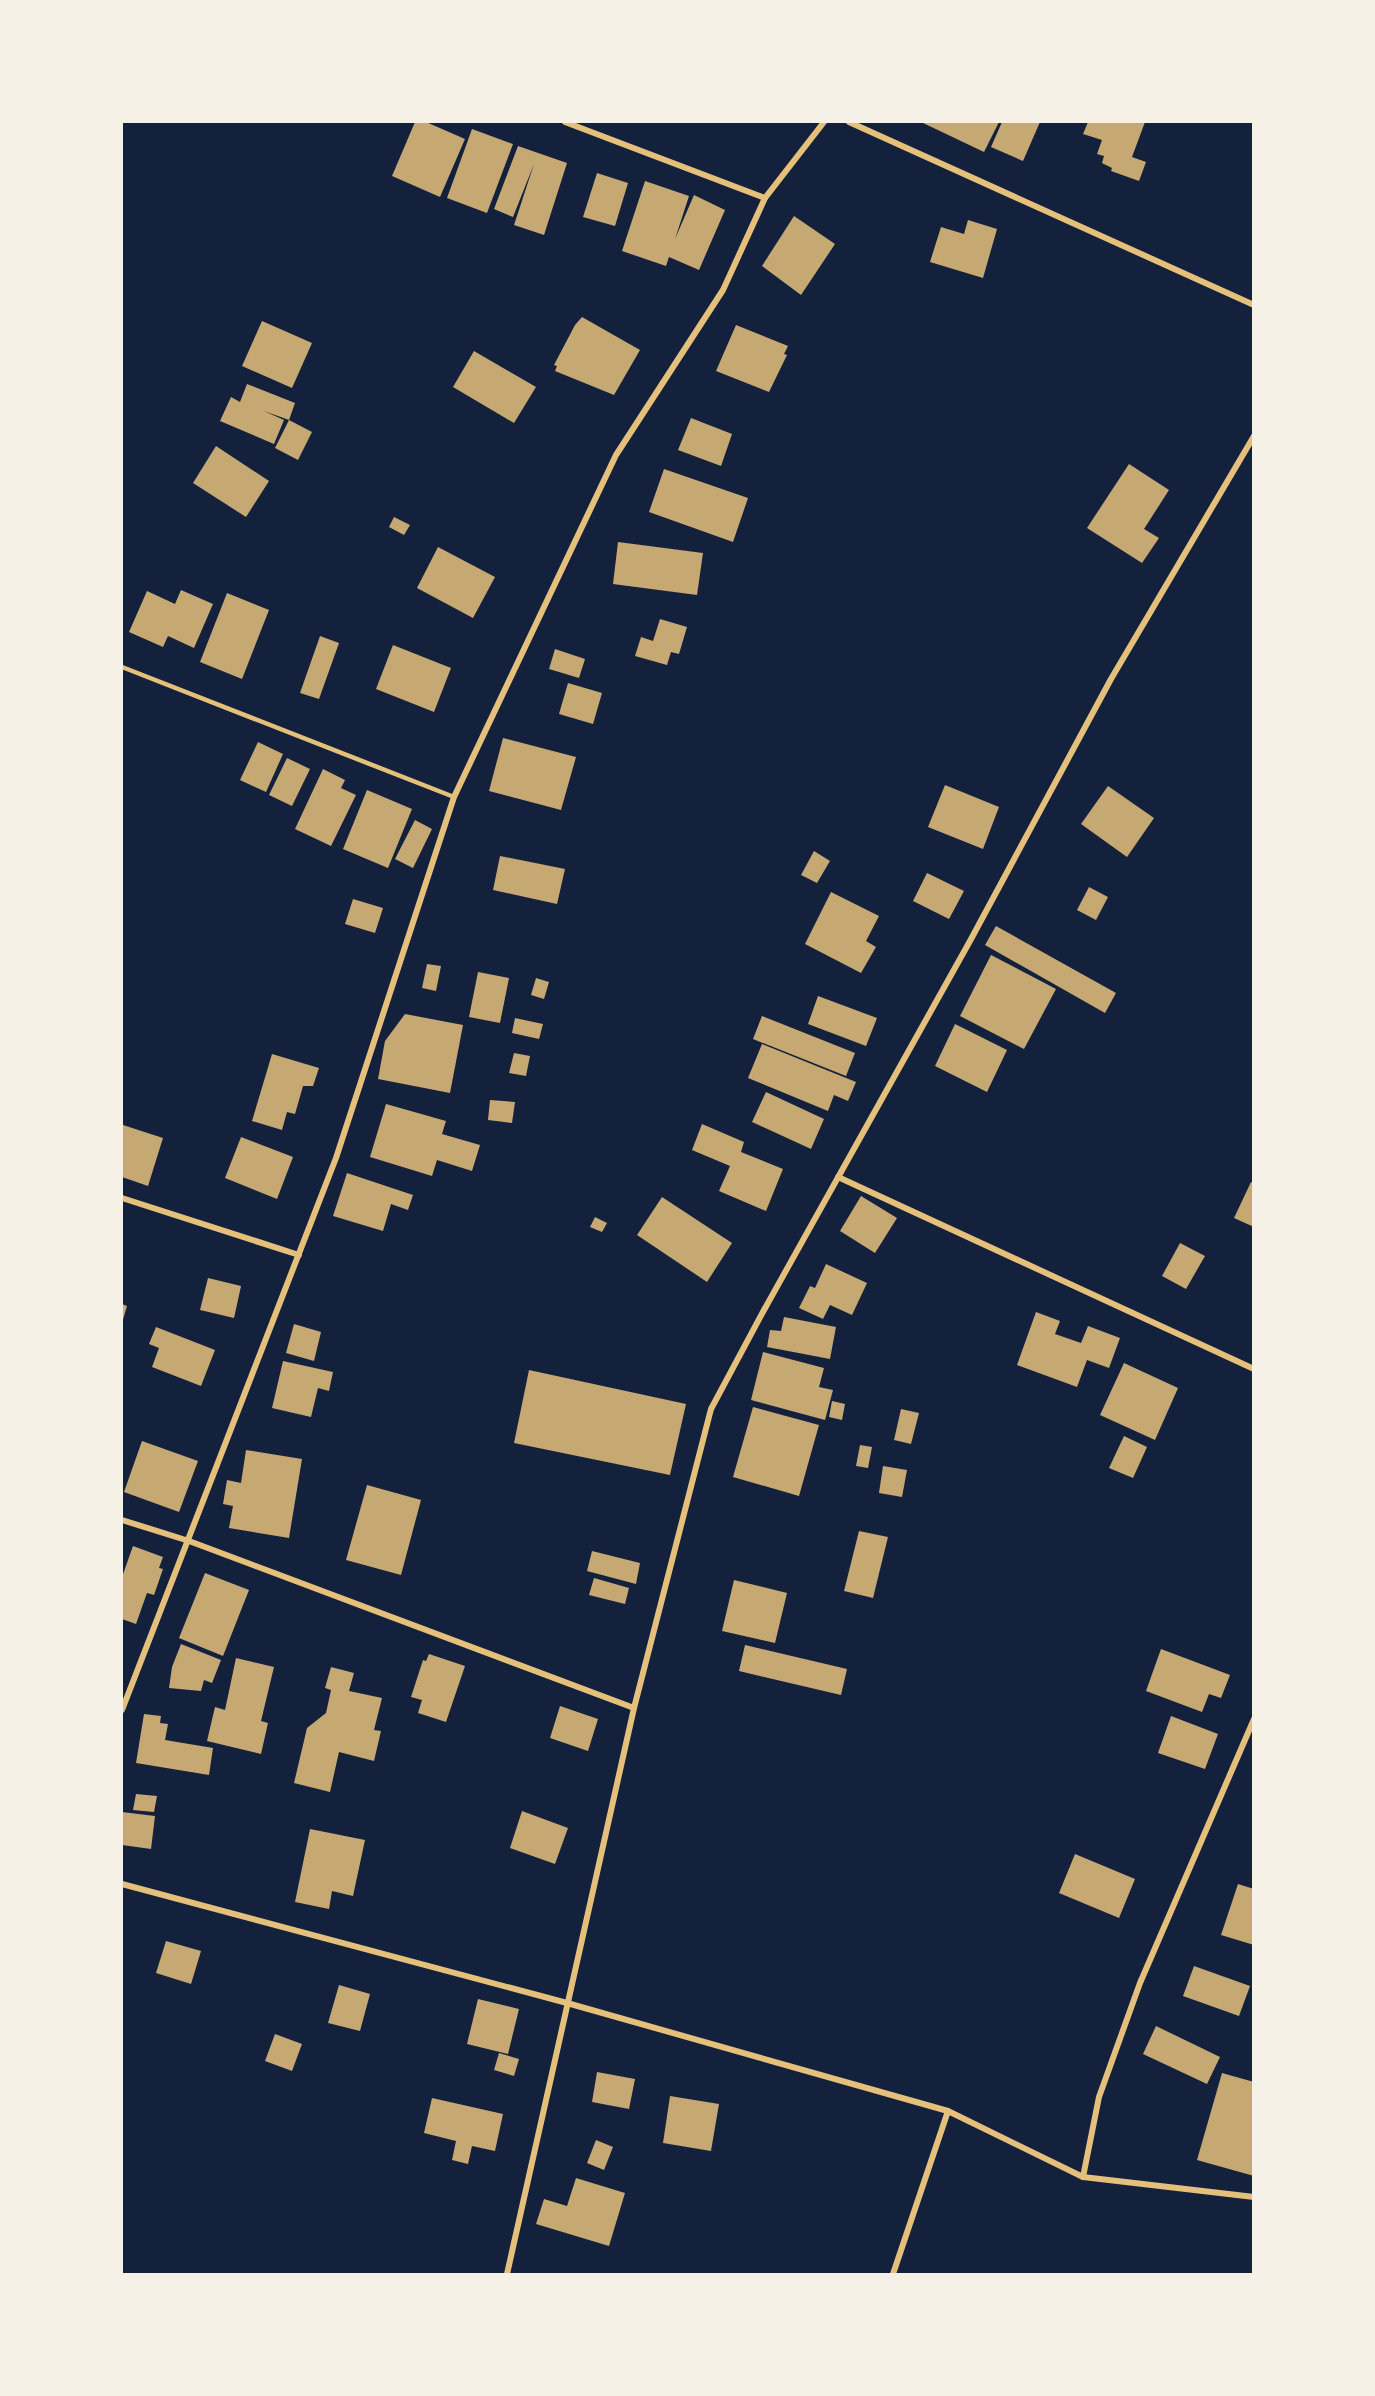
<svg xmlns="http://www.w3.org/2000/svg" width="1375" height="2396" font-family="Quicksand,sans-serif">
  <style>
    .building { fill: #c6a872 }
    .lines { fill: none; stroke-linecap: round; stroke-linejoin: round }
    .service { stroke: #e5c07b; stroke-width: 4.5 }
    .minor { stroke: #e5c07b; stroke-width: 6 }
  </style>
  <rect width="100%" height="100%" fill="#14213d"/>
  <!-- building -->
  <g class="building">
    <path d="M415 122H426L465 139 440 197 392 176Z"/>
    <path d="M921 122H999L984 152Z"/>
    <path d="M1002 122H1040L1023 161 991 147Z"/>
    <path d="M1088 122H1145L1132 157 1146 162 1139 181 1111 171 1112 168 1102 163 1104 156 1097 154 1102 140 1083 134Z"/>
    <path d="M472 129 513 144 487 213 447 198Z"/>
    <path d="M518 146 567 163 544 235 514 225 534 164 513 217 494 209Z"/>
    <path d="M597 173 628 183 615 226 583 217Z"/>
    <path d="M645 181 689 196 675 239 694 195 725 210 699 270 669 257 666 266 622 251Z"/>
    <path d="M794 216 835 244 801 295 762 266Z"/>
    <path d="M968 220 997 229 983 278 930 262 941 227 964 234Z"/>
    <path d="M582 317 640 350 614 395 555 371 557 366 554 365 575 325Z"/>
    <path d="M262 321 312 343 292 388 242 366Z"/>
    <path d="M736 325 788 346 784 354 787 355 769 392 716 371Z"/>
    <path d="M474 351 536 387 514 423 453 387Z"/>
    <path d="M247 384 295 403 289 420 264 411 284 420 274 444 220 421 231 397 240 402Z"/>
    <path d="M691 418 732 434 721 466 678 450Z"/>
    <path d="M289 420 312 432 298 460 275 448Z"/>
    <path d="M216 446 269 481 246 517 193 483Z"/>
    <path d="M1129 464 1169 490 1144 529 1159 538 1142 563 1087 528Z"/>
    <path d="M664 469 748 498 733 542 649 512Z"/>
    <path d="M394 517 410 525 404 535 389 527Z"/>
    <path d="M618 542 703 553 697 595 613 584Z"/>
    <path d="M438 547 495 577 473 618 417 588Z"/>
    <path d="M181 590 213 604 194 648 168 636 163 647 129 632 147 591 175 604Z"/>
    <path d="M227 593 269 610 242 679 200 662Z"/>
    <path d="M660 619 687 627 679 654 671 652 667 665 635 656 641 637 653 641Z"/>
    <path d="M320 636 339 643 319 699 300 693Z"/>
    <path d="M393 645 451 668 434 712 376 689Z"/>
    <path d="M555 649 585 659 579 678 549 669Z"/>
    <path d="M568 683 602 693 593 724 559 714Z"/>
    <path d="M503 738 576 757 561 810 489 791Z"/>
    <path d="M258 742 283 754 266 792 240 780Z"/>
    <path d="M287 758 310 769 292 806 269 795Z"/>
    <path d="M323 769 345 780 341 788 356 795 331 846 295 829Z"/>
    <path d="M945 785 999 807 983 849 928 827Z"/>
    <path d="M1108 786 1154 818 1127 857 1081 824Z"/>
    <path d="M367 790 412 809 388 868 343 849Z"/>
    <path d="M415 820 432 829 413 868 395 859Z"/>
    <path d="M814 851 830 861 817 883 801 875Z"/>
    <path d="M500 856 565 869 557 904 493 890Z"/>
    <path d="M927 873 964 891 949 919 913 901Z"/>
    <path d="M1089 887 1108 897 1096 920 1077 910Z"/>
    <path d="M831 892 879 916 866 941 876 947 861 973 805 944Z"/>
    <path d="M353 899 383 908 375 933 345 924Z"/>
    <path d="M996 926 1116 993 1105 1013 985 945Z"/>
    <path d="M991 955 1056 989 1024 1049 960 1016Z"/>
    <path d="M427 964 441 966 436 991 422 988Z"/>
    <path d="M478 972 509 978 500 1023 469 1017Z"/>
    <path d="M536 978 549 982 544 999 531 995Z"/>
    <path d="M818 996 877 1018 866 1046 808 1024Z"/>
    <path d="M405 1014 463 1025 450 1093 378 1079 385 1041Z"/>
    <path d="M762 1016 855 1053 846 1076 753 1039Z"/>
    <path d="M515 1018 543 1024 539 1039 512 1033Z"/>
    <path d="M955 1024 1007 1050 987 1092 935 1066Z"/>
    <path d="M762 1044 856 1082 848 1101 834 1095 828 1111 748 1078Z"/>
    <path d="M514 1053 530 1056 526 1076 509 1073Z"/>
    <path d="M272 1054 319 1068 313 1086H303L295 1114 287 1112 282 1130 252 1121Z"/>
    <path d="M766 1092 824 1119 811 1149 752 1122Z"/>
    <path d="M490 1100 515 1102 512 1123 488 1120Z"/>
    <path d="M386 1104 446 1121 442 1134 480 1145 472 1171 437 1160 432 1176 370 1157Z"/>
    <path d="M702 1124 744 1142 741 1152 783 1169 766 1211 719 1191 730 1166 692 1150Z"/>
    <path d="M123 1125 163 1138 148 1186 122 1177Z"/>
    <path d="M241 1137 293 1157 277 1199 225 1178Z"/>
    <path d="M347 1173 413 1195 408 1210 391 1204 383 1231 333 1216Z"/>
    <path d="M1251 1182 1254 1184V1227L1234 1218Z"/>
    <path d="M861 1196 897 1218 875 1253 840 1231Z"/>
    <path d="M662 1197 732 1243 707 1282 637 1235Z"/>
    <path d="M595 1217 607 1223 602 1232 590 1227Z"/>
    <path d="M1180 1243 1205 1256 1186 1289 1162 1276Z"/>
    <path d="M826 1264 867 1283 852 1315 830 1305 823 1319 799 1308 810 1286 815 1288Z"/>
    <path d="M208 1278 241 1286 234 1318 200 1310Z"/>
    <path d="M122 1304 127 1306 122 1323Z"/>
    <path d="M1036 1312 1060 1321 1055 1334 1081 1343 1088 1326 1120 1338 1109 1368 1087 1360 1077 1387 1017 1365Z"/>
    <path d="M784 1317 836 1327 830 1359 767 1347 770 1330 781 1331Z"/>
    <path d="M294 1324 321 1332 314 1361 286 1353Z"/>
    <path d="M156 1327 215 1350 201 1386 152 1367 159 1348 149 1344Z"/>
    <path d="M763 1352 824 1368 819 1387 833 1390 825 1420 751 1400Z"/>
    <path d="M283 1361 333 1372 329 1391 318 1388 311 1417 272 1408Z"/>
    <path d="M1124 1363 1178 1388 1155 1440 1100 1415Z"/>
    <path d="M529 1370 686 1404 670 1475 514 1443Z"/>
    <path d="M832 1401 845 1404 842 1420 829 1417Z"/>
    <path d="M753 1407 819 1425 799 1496 733 1477Z"/>
    <path d="M901 1409 919 1413 911 1444 894 1440Z"/>
    <path d="M1124 1436 1147 1447 1133 1478 1109 1468Z"/>
    <path d="M142 1441 198 1461 179 1512 124 1492Z"/>
    <path d="M860 1445 872 1447 868 1468 856 1466Z"/>
    <path d="M246 1450 302 1459 289 1538 229 1528 233 1506 223 1504 227 1480 241 1483Z"/>
    <path d="M883 1466 907 1470 902 1497 879 1493Z"/>
    <path d="M367 1485 421 1500 401 1575 346 1560Z"/>
    <path d="M859 1531 888 1537 873 1598 844 1591Z"/>
    <path d="M133 1546 163 1557 159 1568 163 1569 154 1595 147 1593 136 1624 122 1619V1577Z"/>
    <path d="M592 1551 640 1563 636 1584 587 1571Z"/>
    <path d="M205 1573 249 1590 223 1656 179 1638Z"/>
    <path d="M594 1578 629 1588 625 1604 589 1595Z"/>
    <path d="M734 1580 787 1593 775 1643 722 1631Z"/>
    <path d="M181 1644 221 1660 212 1683 204 1680 201 1691 169 1688 172 1667Z"/>
    <path d="M745 1645 847 1669 841 1695 739 1671Z"/>
    <path d="M1161 1649 1230 1675 1221 1698 1209 1694 1202 1712 1146 1691Z"/>
    <path d="M429 1654 465 1666 446 1722 418 1713 422 1700 411 1697 423 1660 426 1661Z"/>
    <path d="M236 1658 274 1667 261 1721 268 1723 261 1754 207 1741 215 1707 225 1710Z"/>
    <path d="M331 1667 354 1673 349 1691 382 1698 374 1730 381 1731 374 1761 339 1752 330 1792 294 1783 307 1728 326 1713 331 1690 325 1688Z"/>
    <path d="M560 1706 598 1719 588 1751 550 1738Z"/>
    <path d="M144 1714 161 1716 160 1723 168 1724 165 1740 213 1748 209 1775 136 1763Z"/>
    <path d="M1171 1716 1218 1734 1205 1769 1158 1753Z"/>
    <path d="M136 1794 157 1796 154 1812 133 1810Z"/>
    <path d="M522 1811 568 1828 555 1864 510 1848Z"/>
    <path d="M122 1812 155 1816 151 1849 122 1845Z"/>
    <path d="M310 1829 365 1840 353 1896 332 1891 329 1909 295 1902Z"/>
    <path d="M1075 1854 1135 1879 1119 1918 1059 1893Z"/>
    <path d="M1238 1884 1254 1889V1945L1221 1935Z"/>
    <path d="M166 1941 201 1951 191 1984 156 1973Z"/>
    <path d="M1194 1966 1250 1986 1239 2016 1183 1996Z"/>
    <path d="M339 1985 370 1994 360 2031 328 2023Z"/>
    <path d="M478 1999 519 2009 508 2054 467 2044Z"/>
    <path d="M1156 2026 1220 2057 1207 2084 1143 2054Z"/>
    <path d="M275 2034 302 2044 292 2071 265 2061Z"/>
    <path d="M499 2053 519 2059 514 2076 494 2070Z"/>
    <path d="M597 2072 635 2079 629 2109 592 2102Z"/>
    <path d="M1222 2073 1254 2082V2176L1197 2160Z"/>
    <path d="M670 2096 719 2104 711 2151 663 2143Z"/>
    <path d="M432 2098 503 2114 495 2151 472 2146 468 2164 452 2160 456 2141 424 2133Z"/>
    <path d="M596 2140 613 2147 604 2170 587 2163Z"/>
    <path d="M576 2178 625 2193 609 2246 536 2224 544 2199 567 2206Z"/>
  </g>
  <g class="lines">
    <!-- service -->
    <path class="service" d="M122 667 454 797"/>
    <!-- minor -->
    <g class="minor">
      <path d="M565 122 765 198"/>
      <path d="M849 122 1254 305"/>
      <path d="M838 1177 1254 1369"/>
      <path d="M122 1198 299 1255"/>
      <path d="M122 1520 189 1541 634 1708"/>
      <path d="M122 1710 336 1158 454 797 616 455 723 290 765 198 824 122"/>
      <path d="M122 1884 567 2003 948 2111 1083 2177 1254 2197"/>
      <path d="M1083 2177 1099 2097 1140 1983 1254 1719"/>
      <path d="M507 2274 634 1708 711 1409 764 1310 970 941 1111 679 1254 436"/>
      <path d="M893 2274 948 2111"/>
    </g>
  </g>
  <!-- border -->
  <rect width="1375" height="2396" fill="none" stroke="#f6f1e7" stroke-width="246"/>
</svg>
